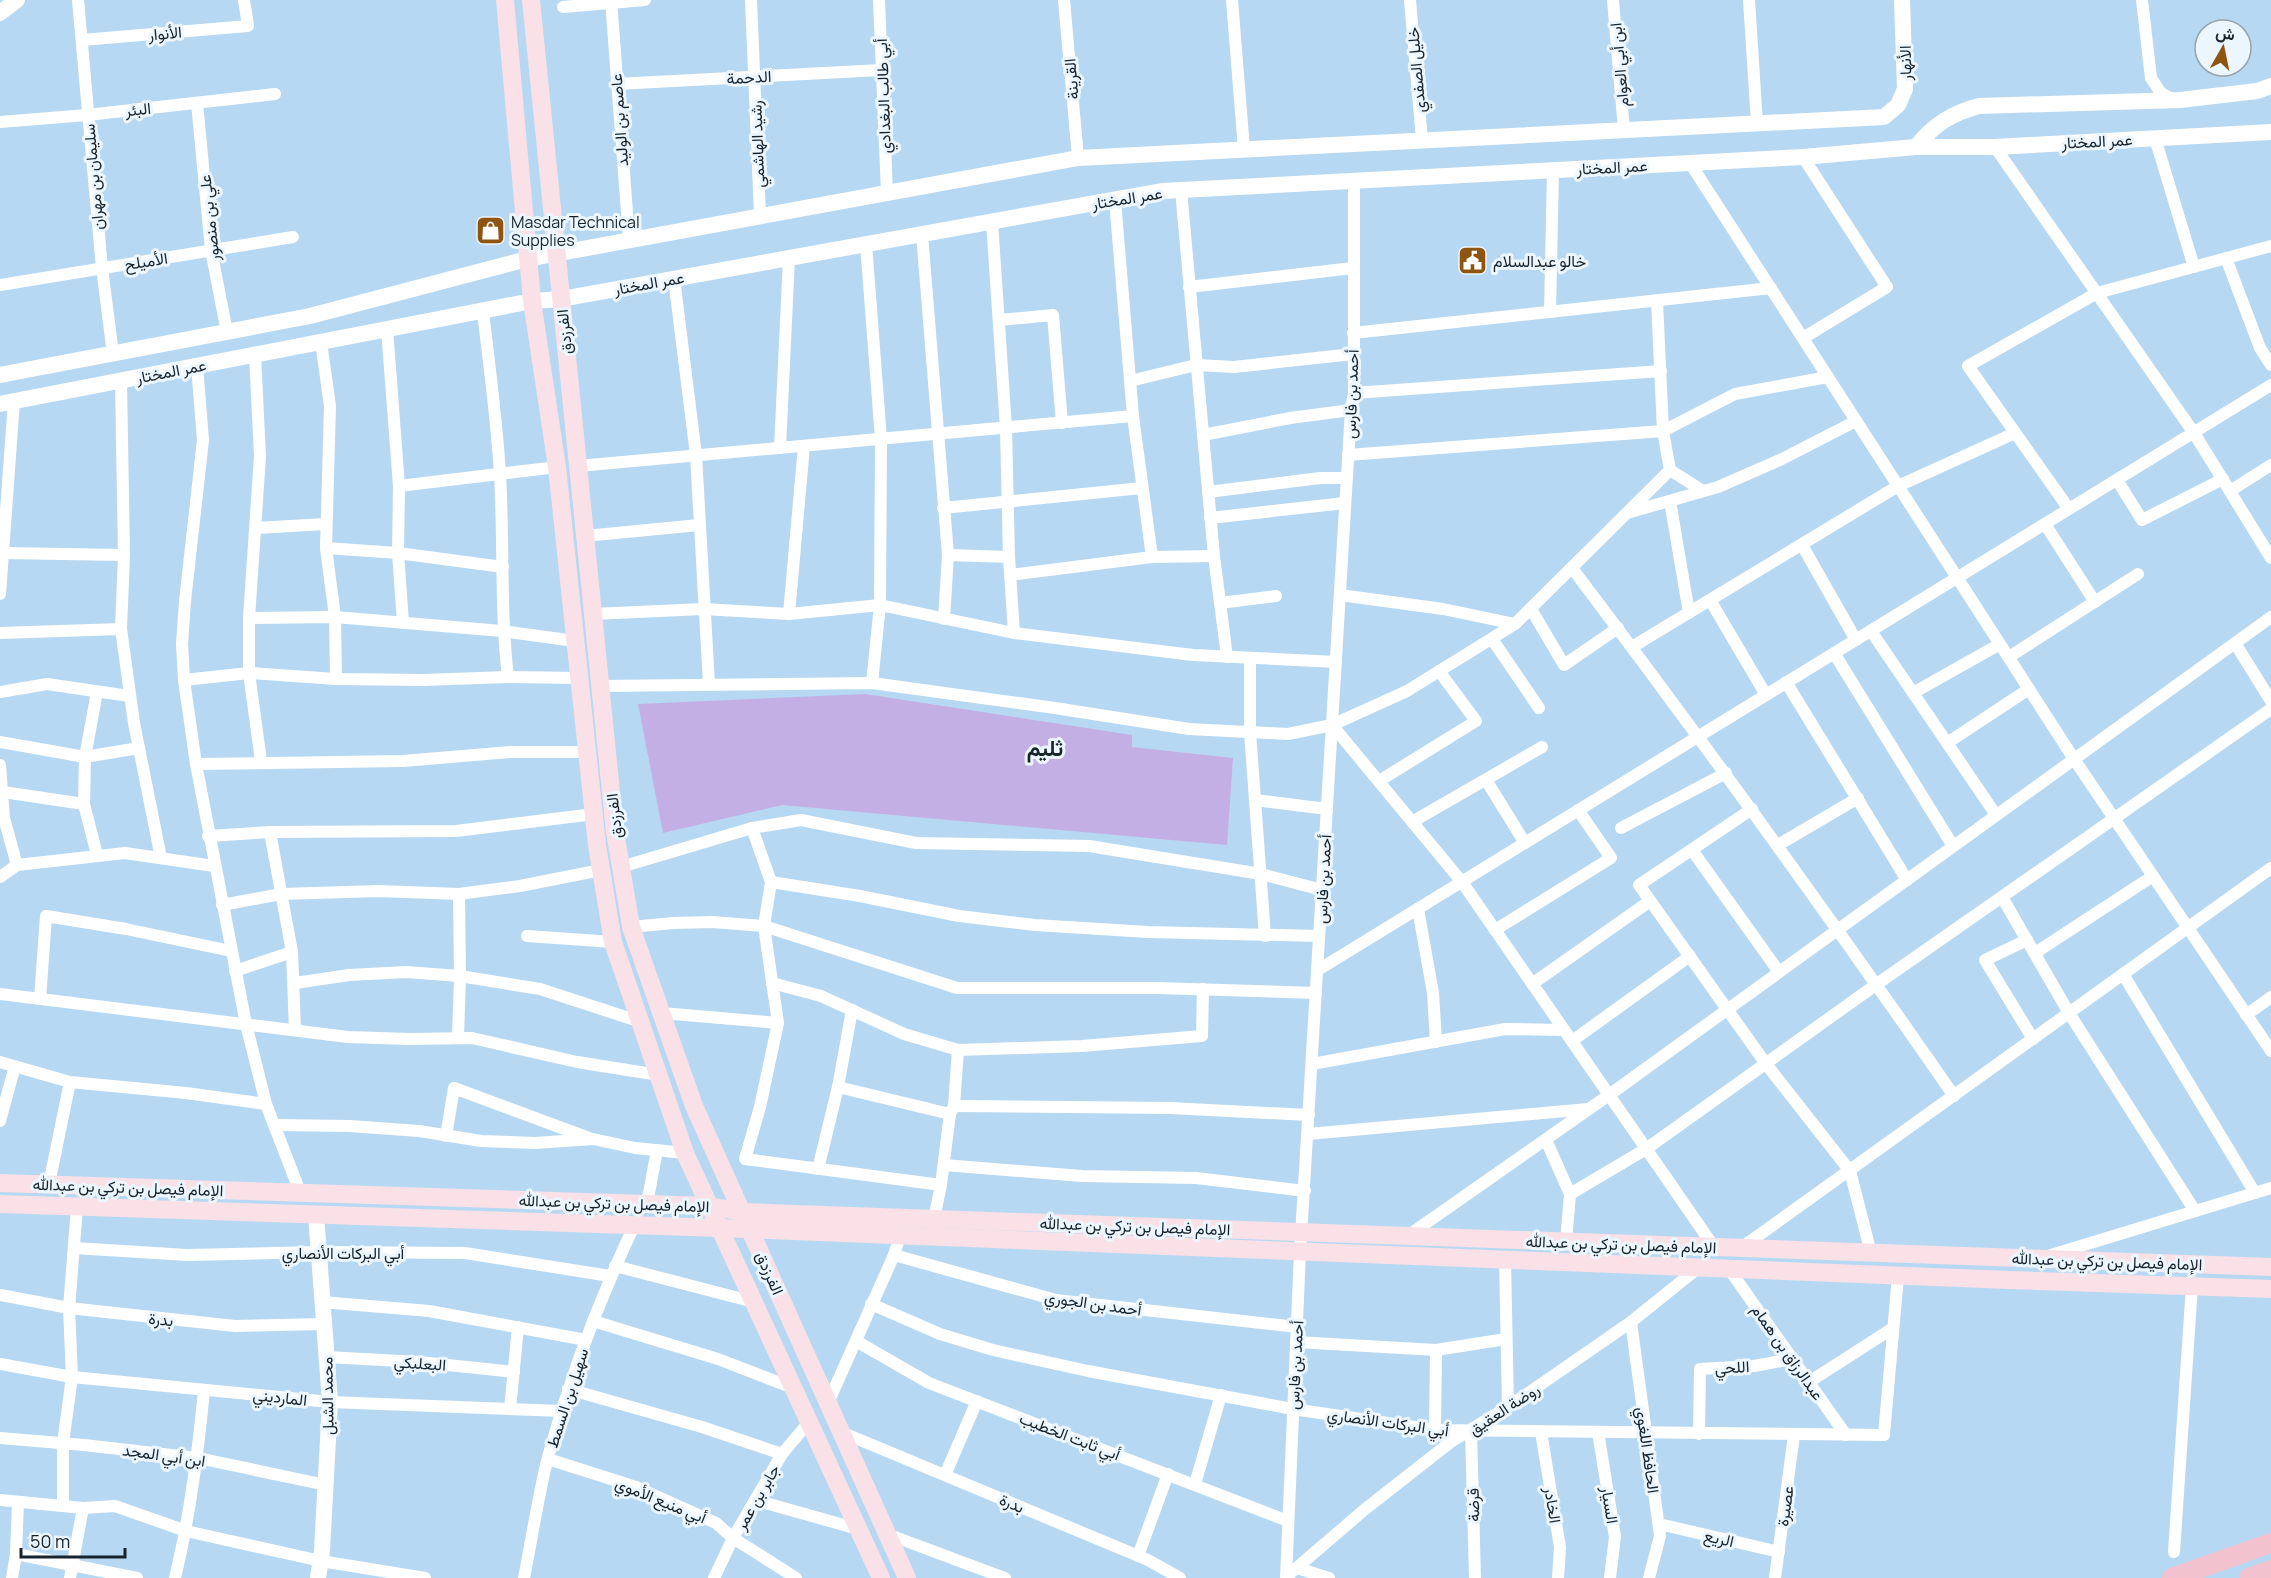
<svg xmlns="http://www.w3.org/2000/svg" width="2271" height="1578" font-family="Manrope,Vazirmatn,sans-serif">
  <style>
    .green { fill: #c4afe5 }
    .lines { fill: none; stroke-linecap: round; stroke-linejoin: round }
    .minor { stroke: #fff; stroke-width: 12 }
    .tertiary { stroke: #fff; stroke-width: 16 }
    .secondary { stroke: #f9e1e7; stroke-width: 18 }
    .primary { stroke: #f3c2cf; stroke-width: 20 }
    .labels { text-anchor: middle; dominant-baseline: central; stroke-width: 6; stroke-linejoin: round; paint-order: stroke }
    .street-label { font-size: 16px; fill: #17232d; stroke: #ecf6fe }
    .poi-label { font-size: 16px; fill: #17232d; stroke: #ecf6fe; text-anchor: start }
    .district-label { font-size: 22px; font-weight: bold; fill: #17232d; stroke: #ecf6fe }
  </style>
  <rect width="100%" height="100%" fill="#b7d8f2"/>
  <!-- green -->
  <path class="green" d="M865 694 1132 735V747L1233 758 1227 845 782 805 663 833 638 704Z"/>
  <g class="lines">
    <!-- minor -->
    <g class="minor">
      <path d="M78 0 102 268 113 354"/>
      <path d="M611 0 629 239"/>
      <path d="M751 0 760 215"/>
      <path d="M879 0 887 193"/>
      <path d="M1064 0 1078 158"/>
      <path d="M1232 0 1244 149"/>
      <path d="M1410 0 1422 140"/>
      <path d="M1613 0 1624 130"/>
      <path d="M1749 0 1757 124"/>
      <path d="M2142 0 2151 78 2161 93 2172 99"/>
      <path d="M563 7 645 0"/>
      <path d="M82 40 248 26 244 0"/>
      <path d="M616 84 881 70"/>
      <path d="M197 103 211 250 227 332"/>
      <path d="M0 122 87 115 275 94"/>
      <path d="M2155 138 2194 267"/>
      <path d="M1995 147 2194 433 2271 558"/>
      <path d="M1803 157 1887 287 1803 338"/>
      <path d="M1690 163 2074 759 2271 1051"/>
      <path d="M1181 190 1214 556 1227 657"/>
      <path d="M1115 200 1133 416 1152 557"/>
      <path d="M992 222 1006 428 1009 557 1014 633"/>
      <path d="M922 234 948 555 944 619"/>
      <path d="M866 244 881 439 880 605 872 683"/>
      <path d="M2226 258 2260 348 2271 365"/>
      <path d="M674 278 696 455 709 684"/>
      <path d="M0 285 293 237"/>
      <path d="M1189 287 1353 268"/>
      <path d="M483 311C489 365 497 420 500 475 504 543 500 610 508 677"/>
      <path d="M1550 312 1553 170"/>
      <path d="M999 320 1053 315 1062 423"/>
      <path d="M387 329 399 486 398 553 403 623"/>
      <path d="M1353 333 1771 288"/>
      <path d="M321 342 330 406 326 548 335 617 336 679"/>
      <path d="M255 355 260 456 249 618V673L261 761"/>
      <path d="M197 366 203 440 185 601 182 644 184 680 196 764 246 1024 266 1104 300 1192"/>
      <path d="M121 381 124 555 121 629 134 723 161 858"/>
      <path d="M1130 381 1196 365 1234 367 1353 354"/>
      <path d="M1354 393 1661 371"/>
      <path d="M1203 435 1290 418 1351 410"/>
      <path d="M780 448 789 258"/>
      <path d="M1348 455 1663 431 1657 301"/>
      <path d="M578 466 1133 416"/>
      <path d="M2117 480 2142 520 2223 479"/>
      <path d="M399 486 557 467"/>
      <path d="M1703 491 1670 470 1663 431 1735 394 1828 377"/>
      <path d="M2230 491 2271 465"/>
      <path d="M1208 492 1320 478H1347"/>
      <path d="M1670 501 1689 613"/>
      <path d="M943 508 1142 488"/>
      <path d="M2069 509 1968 366 2097 293 2271 246"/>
      <path d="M1627 513 1718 487 1782 459 1856 421"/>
      <path d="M1210 518 1345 503"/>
      <path d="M2045 524 2095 602"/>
      <path d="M256 528 326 524"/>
      <path d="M585 536 699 525"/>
      <path d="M1802 545 1856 640"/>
      <path d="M326 548 398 553 503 567"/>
      <path d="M3 553 124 555"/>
      <path d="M948 555 1009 557"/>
      <path d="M1572 568C1703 741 1830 917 1954 1096"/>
      <path d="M1010 575 1152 557 1214 556"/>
      <path d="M0 594 14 401"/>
      <path d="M1340 595 1443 609 1515 624"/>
      <path d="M1710 600 1766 695"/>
      <path d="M1220 603 1276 596"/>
      <path d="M1531 609 1564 665 1618 628"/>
      <path d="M593 614 703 609 789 614 880 605 1014 633 1193 655 1336 662"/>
      <path d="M789 614 804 446"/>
      <path d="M249 618 335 617 502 631 575 641"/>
      <path d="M1871 631 1996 815"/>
      <path d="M0 633 121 629"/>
      <path d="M1492 639 1539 708"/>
      <path d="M2235 643 2271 701"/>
      <path d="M1632 647 1898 486 2015 433"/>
      <path d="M1834 653 1953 846"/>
      <path d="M2009 657 2138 574"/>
      <path d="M1250 658V732L1265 936"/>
      <path d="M184 680 249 673 336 679 423 680 508 677 579 678"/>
      <path d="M1786 682 1907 880"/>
      <path d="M600 686 872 683 1055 708 1189 729 1288 734 1332 725 1407 691 1515 624 1670 470"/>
      <path d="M0 692 47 684 129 696"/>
      <path d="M97 692 85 757 84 804 97 855"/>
      <path d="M1913 693 2000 644"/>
      <path d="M1332 725 1462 882 1714 1247"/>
      <path d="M0 742 85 757 139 748"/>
      <path d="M1947 743 2029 689"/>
      <path d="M196 764 403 761 511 752H587"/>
      <path d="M0 765 4 818 17 865"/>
      <path d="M1486 780 1525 843"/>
      <path d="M1379 781 1476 721 1439 671"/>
      <path d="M3 792 84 804"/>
      <path d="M1255 800 1327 809"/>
      <path d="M1752 809 1639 885 1766 1064 1850 1171 1871 1253"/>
      <path d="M1412 822 1542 747"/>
      <path d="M752 828 771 882 764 926 778 1023 760 1107 745 1159 941 1185"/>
      <path d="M1621 828 1726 773"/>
      <path d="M270 832 292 952 295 1030"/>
      <path d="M208 836 270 832 456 831 594 814"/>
      <path d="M1778 845 1858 798"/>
      <path d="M1692 850 1779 972"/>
      <path d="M621 867 752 828 801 820 916 843 1089 846 1261 874 1322 890"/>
      <path d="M0 877 17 865 125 853 214 866"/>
      <path d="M771 882 860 896 959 916 1035 925 1148 932 1319 936"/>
      <path d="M2002 897 2069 1013 2195 1211"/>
      <path d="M222 905 281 894 379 891 459 894 520 886 601 870"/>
      <path d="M1418 909 1433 993 1436 1042"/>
      <path d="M631 927 673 923 712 922 764 926 957 988H1157L1316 993"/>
      <path d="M1495 930 1611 858 1578 810"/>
      <path d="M527 936 613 942"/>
      <path d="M2027 940 1985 960 2033 1039"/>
      <path d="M2035 953 2153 876"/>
      <path d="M1318 970 2271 385"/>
      <path d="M235 971 292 952"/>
      <path d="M2123 974 2255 1193"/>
      <path d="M295 983 349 975 406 972 460 976 540 989 641 1022"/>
      <path d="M772 983 821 996 904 1034 958 1050 1082 1046 1202 1036 1203 989"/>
      <path d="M1532 984 1650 901"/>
      <path d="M0 994 348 1037 409 1039 472 1038 577 1062 659 1075"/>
      <path d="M40 999 46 916 126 929 231 951"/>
      <path d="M662 1013 778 1023"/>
      <path d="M2246 1015 2271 997"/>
      <path d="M458 1038 460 976 459 894"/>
      <path d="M1572 1041 1690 956"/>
      <path d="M0 1062 70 1082 186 1093 266 1104"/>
      <path d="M1312 1064 1505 1029 1564 1030"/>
      <path d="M838 1087 950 1114"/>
      <path d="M954 1106 1170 1108 1309 1115"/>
      <path d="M0 1121 15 1066"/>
      <path d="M274 1125 350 1126 419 1131 481 1141 535 1143 593 1139 635 1148 685 1153"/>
      <path d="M1308 1134 1588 1109"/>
      <path d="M446 1136 454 1088 589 1138"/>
      <path d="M1546 1140 1570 1194 1566 1242"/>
      <path d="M944 1165 1082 1176 1196 1178 1305 1191"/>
      <path d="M818 1169 838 1087 852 1010"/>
      <path d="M49 1184 70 1082"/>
      <path d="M1570 1194 1646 1149 1877 984 2271 709"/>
      <path d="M647 1204 657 1150"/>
      <path d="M934 1219 941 1185 950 1114 954 1106 958 1050"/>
      <path d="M1409 1235 1609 1095 2271 617"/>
      <path d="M74 1248 187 1255 319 1252 465 1253 610 1276"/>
      <path d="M1741 1248 2271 868"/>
      <path d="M894 1255 1056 1300 1297 1327"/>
      <path d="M2051 1255 2271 1188"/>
      <path d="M1505 1260 1508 1407"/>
      <path d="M615 1266 754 1302"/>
      <path d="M1729 1269 1846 1435"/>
      <path d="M0 1295 69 1308 235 1326 324 1324"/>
      <path d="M322 1302 429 1311 586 1340"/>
      <path d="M871 1304 940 1334 993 1350 1088 1371 1293 1409 1435 1430 1884 1435 1898 1276"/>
      <path d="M593 1321 718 1359 793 1388"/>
      <path d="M1631 1322 1660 1536 1649 1578"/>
      <path d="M856 1341 929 1383 1288 1521"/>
      <path d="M1296 1342 1436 1350 1506 1339"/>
      <path d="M327 1357 419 1362 514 1372"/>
      <path d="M0 1364 72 1377 330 1402 562 1411"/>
      <path d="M1809 1382 1893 1328"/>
      <path d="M568 1389 702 1427 782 1454"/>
      <path d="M828 1403 894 1255 900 1236"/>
      <path d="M510 1409 518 1327"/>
      <path d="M1435 1430 1436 1350"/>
      <path d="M1471 1431 1475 1578"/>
      <path d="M841 1432 1148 1560 1180 1578"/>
      <path d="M1541 1432 1560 1547 1558 1578"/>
      <path d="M1598 1432 1615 1537 1610 1578"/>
      <path d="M1699 1434 1700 1369 1754 1366 1792 1359"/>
      <path d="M0 1438 84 1445 198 1458 326 1485"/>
      <path d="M548 1459 636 1487 716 1523 733 1538 796 1578"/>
      <path d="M945 1475 977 1401"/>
      <path d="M1195 1484 1221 1395"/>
      <path d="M0 1500 83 1508 115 1506 186 1531 321 1561 425 1578"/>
      <path d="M755 1500 858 1529"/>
      <path d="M63 1506V1443L72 1377 69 1308 77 1207"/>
      <path d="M1659 1524 1779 1552"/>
      <path d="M887 1534 1005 1578"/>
      <path d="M2174 1552 2192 1286"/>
      <path d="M16 1554 137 1578"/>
      <path d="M1138 1556 1168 1474"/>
      <path d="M1297 1568 1329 1578"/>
      <path d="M1286 1577 1364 1510 1452 1441 1508 1407 1631 1322 1698 1268"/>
      <path d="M12 1578 16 1554 18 1502"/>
      <path d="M70 1578 83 1508"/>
      <path d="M175 1578C190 1516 198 1454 204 1390"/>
      <path d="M524 1578C532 1538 538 1496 548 1457 570 1377 599 1300 634 1226"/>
      <path d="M714 1578 733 1538 782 1454 809 1422"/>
      <path d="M1286 1578 1300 1252 1351 410 1354 393V181"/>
      <path d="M1775 1578 1794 1435"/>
    </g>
    <!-- tertiary -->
    <g class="tertiary">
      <path d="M0 13 17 0"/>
      <path d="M1916 147C1933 125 1952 113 1979 106L2180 100 2257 91 2271 86"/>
      <path d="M0 375 310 316 527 259 1078 158 1884 117 1898 105 1905 89 1902 0"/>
      <path d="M0 404 532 301 561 299 1162 191 1803 157 1916 147H1995L2271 132"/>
      <path d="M316 1215 330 1402 322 1551 318 1578"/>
    </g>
    <!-- secondary -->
    <g class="secondary">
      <path d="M505 0 532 301 557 467 597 845 613 942 685 1153 881 1578"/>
      <path d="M531 0 615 832 631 927 694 1106 907 1578"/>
      <path d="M0 1183 709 1206 742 1212 2271 1267"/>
      <path d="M0 1204 720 1228 2009 1280 2271 1289"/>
    </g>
    <!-- primary -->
    <g class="primary">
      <path d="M2172 1578 2271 1543"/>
      <path d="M2249 1578 2271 1570"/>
    </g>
  </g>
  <!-- icons -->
  <defs>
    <symbol id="shop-square" viewBox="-11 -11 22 22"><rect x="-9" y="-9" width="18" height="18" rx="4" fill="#8e5410" stroke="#ecf6fe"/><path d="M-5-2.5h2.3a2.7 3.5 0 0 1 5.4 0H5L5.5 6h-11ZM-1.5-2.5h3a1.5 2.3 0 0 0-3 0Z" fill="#fff"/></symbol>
    <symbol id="civic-square" viewBox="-11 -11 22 22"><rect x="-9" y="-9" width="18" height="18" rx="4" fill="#8e5410" stroke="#ecf6fe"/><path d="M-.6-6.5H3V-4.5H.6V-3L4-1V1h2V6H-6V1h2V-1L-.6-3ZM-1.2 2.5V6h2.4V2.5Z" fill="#fff"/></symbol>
  </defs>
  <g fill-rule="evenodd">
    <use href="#shop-square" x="474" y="214" width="33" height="33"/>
    <use href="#civic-square" x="1456" y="244" width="33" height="33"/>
  </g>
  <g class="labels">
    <!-- street labels -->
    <g class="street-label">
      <text transform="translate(165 33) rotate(-5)">الأنوار</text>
      <text transform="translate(1905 63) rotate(-91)">الأنهار</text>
      <text transform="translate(1619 65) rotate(-95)">ابن أبي العوام</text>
      <text transform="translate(1416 70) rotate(-95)">خليل الصفدي</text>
      <text transform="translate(749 77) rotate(-3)">الدحمة</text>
      <text transform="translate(1071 79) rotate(-95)">القرينة</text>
      <text transform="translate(883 96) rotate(-92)">أبي طالب البغدادي</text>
      <text transform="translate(138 109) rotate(-6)">البئر</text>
      <text transform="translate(619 120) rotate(-94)">عاصم بن الوليد</text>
      <text transform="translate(2097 141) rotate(-3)">عمر المختار</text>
      <text transform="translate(757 144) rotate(-92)">رشيد الهاشمي</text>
      <text transform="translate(1612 167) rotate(-3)">عمر المختار</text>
      <text transform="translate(93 177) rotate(-95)">سليمان بن مهران</text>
      <text transform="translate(1127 198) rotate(-9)">عمر المختار</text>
      <text transform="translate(209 218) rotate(-96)">علي بن منصور</text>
      <text transform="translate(146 261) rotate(-9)">الأميلح</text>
      <text transform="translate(649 283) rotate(-10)">عمر المختار</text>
      <text transform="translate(564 332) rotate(-96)">الفرزدق</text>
      <text transform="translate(171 371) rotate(-11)">عمر المختار</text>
      <text transform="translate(1351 394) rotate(-88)">أحمد بن فارس</text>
      <text transform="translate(614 816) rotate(-97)">الفرزدق</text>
      <text transform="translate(1323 879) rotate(-87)">أحمد بن فارس</text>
      <text transform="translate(128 1187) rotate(2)">الإمام فيصل بن تركي بن عبدالله</text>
      <text transform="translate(614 1203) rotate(2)">الإمام فيصل بن تركي بن عبدالله</text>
      <text transform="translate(1135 1226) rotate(2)">الإمام فيصل بن تركي بن عبدالله</text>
      <text transform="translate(1621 1244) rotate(2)">الإمام فيصل بن تركي بن عبدالله</text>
      <text x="343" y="1253">أبي البركات الأنصاري</text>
      <text transform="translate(2107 1261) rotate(2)">الإمام فيصل بن تركي بن عبدالله</text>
      <text transform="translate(770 1273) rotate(66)">الفرزدق</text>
      <text transform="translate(1093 1303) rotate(8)">أحمد بن الجوري</text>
      <text transform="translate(161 1319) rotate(6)">بدرة</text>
      <text transform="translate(1788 1352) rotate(55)">عبدالرزاق بن همام</text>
      <text transform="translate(420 1363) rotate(4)">البعلبكي</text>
      <text transform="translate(1295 1365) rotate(-87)">أحمد بن فارس</text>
      <text transform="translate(1732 1367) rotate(-3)">اللحي</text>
      <text transform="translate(327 1396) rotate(-91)">محمد الشبل</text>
      <text transform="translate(280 1397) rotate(6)">المارديني</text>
      <text transform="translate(567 1398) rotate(-72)">سهيل بن السمط</text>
      <text transform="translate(1504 1409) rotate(-33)">روضة العقيق</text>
      <text transform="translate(1388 1422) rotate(8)">أبي البركات الأنصاري</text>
      <text transform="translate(1070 1436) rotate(21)">أبي ثابت الخطيب</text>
      <text transform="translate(1648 1450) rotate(82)">الحافظ اللغوي</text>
      <text transform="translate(164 1455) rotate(8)">ابن أبي المجد</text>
      <text transform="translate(757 1497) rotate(-60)">جابر بن عمر</text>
      <text transform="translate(661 1500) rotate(22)">أبي منيع الأموي</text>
      <text transform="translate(1012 1503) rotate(23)">بدرة</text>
      <text transform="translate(1473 1505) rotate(-91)">قرضة</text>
      <text transform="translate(1553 1505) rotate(81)">الخادر</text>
      <text transform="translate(1610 1505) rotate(81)">السيار</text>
      <text transform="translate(1785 1506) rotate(-82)">عصيرة</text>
      <text transform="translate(1719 1538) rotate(13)">الريع</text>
    </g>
    <!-- poi labels -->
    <g class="poi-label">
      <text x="511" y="222">Masdar Technical<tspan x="511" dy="18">Supplies</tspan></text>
      <text x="1493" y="261">خالو عبدالسلام</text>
    </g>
    <!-- district labels -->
    <g class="district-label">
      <text x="1045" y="748">ثليم</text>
    </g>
  </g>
  <!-- north arrow -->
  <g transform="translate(2223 48) rotate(9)"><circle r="28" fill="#ecf6fe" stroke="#97a2aa" stroke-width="1.5"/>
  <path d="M0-4.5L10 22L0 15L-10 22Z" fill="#8e5410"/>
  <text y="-9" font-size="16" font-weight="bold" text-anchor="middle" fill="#17232d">ش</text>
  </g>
  <!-- scale -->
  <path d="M21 1548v9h104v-9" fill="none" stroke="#17232d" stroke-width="3"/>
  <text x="30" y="1548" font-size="18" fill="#17232d" stroke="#ecf6fe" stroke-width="4.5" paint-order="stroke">50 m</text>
</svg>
